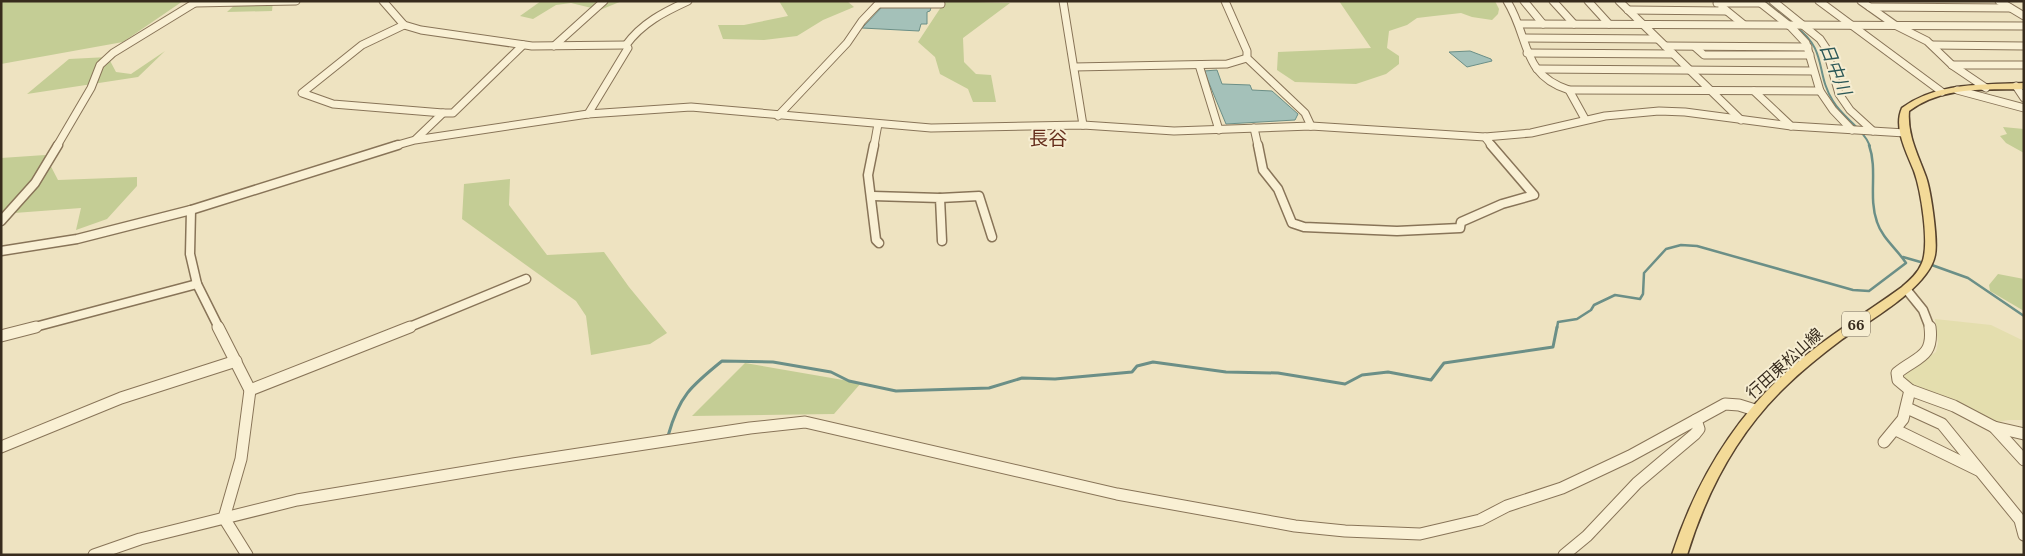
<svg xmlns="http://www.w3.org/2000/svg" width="2025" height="556" font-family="'Noto Serif','Noto Sans JP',serif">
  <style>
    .farmland { fill: #e4deae }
    .green { fill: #c4cd95 }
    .water { fill: #a4c1b9; stroke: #6b8f87 }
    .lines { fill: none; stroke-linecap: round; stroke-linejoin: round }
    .stream-far2 { stroke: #6b8f87; stroke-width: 2 }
    .stream-far1 { stroke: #6b8f87; stroke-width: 2.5 }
    .stream { stroke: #6b8f87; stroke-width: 3 }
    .minor-far2-casing { stroke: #887458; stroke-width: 9 }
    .minor-far1-casing { stroke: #887458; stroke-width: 11 }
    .minor-casing { stroke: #887458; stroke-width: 13 }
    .major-casing { stroke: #56422d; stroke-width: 3 }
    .minor-far2 { stroke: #f9f0d4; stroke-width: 7 }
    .minor-far1 { stroke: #f9f0d4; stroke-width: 8 }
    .minor { stroke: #f9f0d4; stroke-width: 11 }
    .major { fill: #f3da98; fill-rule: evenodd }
    .labels { text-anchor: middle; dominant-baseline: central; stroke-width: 4; stroke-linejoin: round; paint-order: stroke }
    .shield { fill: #f6edd1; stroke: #706553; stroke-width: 1 }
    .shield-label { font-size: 15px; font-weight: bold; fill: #372b1d }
    .street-label { font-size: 16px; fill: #372b1d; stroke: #f6edd1 }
    .water-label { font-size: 18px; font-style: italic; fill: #2c5857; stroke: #f6edd1 }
    .quarter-label { font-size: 19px; fill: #652e1c; stroke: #f6edd1 }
  </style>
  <rect width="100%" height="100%" fill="#eee3c1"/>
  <!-- farmland -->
  <path class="farmland" d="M1935 319 1991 325 2024 341V420H2008L1999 422V425L1907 385 1904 378 1906 372 1936 352 1938 343Z"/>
  <!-- green -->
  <g class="green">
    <path d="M1 1H183L123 42 1 64Z"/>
    <path d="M239 1H273L272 11 227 12Z"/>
    <path d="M541 1H622L600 10 571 3 556 5 533 19 520 16Z"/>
    <path d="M779 1H847L854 7 823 20 797 36 764 40 723 39 718 25H744L788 16Z"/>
    <path d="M945 1 1010 3 963 38 964 62 976 74 991 75 996 102H973L968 89 940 74 935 57 918 42Z"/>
    <path d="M1339 1H1495L1499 9 1498 14 1492 20 1472 17 1461 13 1434 16 1417 18 1407 25 1389 31 1387 48 1399 56V64L1386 74 1356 84 1295 82 1277 70 1278 52 1371 48Z"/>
    <path d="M165 51 138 77 27 94 69 59 108 57 116 72 131 74Z"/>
    <path d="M2003 127 2024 129V153L2006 143 2000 136 2007 134Z"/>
    <path d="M45 155 58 180 137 177V186L107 219 76 230 81 208 1 214V158Z"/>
    <path d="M510 179 509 205 547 255 604 252 629 287 667 333 650 344 591 355 586 316 576 301 462 219 464 184Z"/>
    <path d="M1998 274 2024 279V311L1990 291 1989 285Z"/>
    <path d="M745 363 849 381 861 383 834 414 692 416Z"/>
  </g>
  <!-- water -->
  <g class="water">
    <path d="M932 4 930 11 927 12V24H921L919 31 862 28 883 6Z"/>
    <path d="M1470 51 1491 59 1492 61 1467 67 1449 52Z"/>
    <path d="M1217 70 1222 84 1250 85 1252 90 1272 91 1298 114 1295 120 1226 124 1204 71Z"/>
  </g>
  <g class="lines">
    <!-- stream-far2 -->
    <g class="stream-far2">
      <path d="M1764 1 1792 23"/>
      <path d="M1796 27C1828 50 1815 73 1833 101 1843 118 1862 127 1870 146"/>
    </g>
    <!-- stream-far1 -->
    <g class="stream-far1">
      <path d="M1903 257 1924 263"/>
      <path d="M1929 264 1968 278 2024 316"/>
      <path d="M1557 328 1558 322 1577 319 1591 310 1594 305 1615 295 1640 299 1643 294 1644 273 1666 249 1681 245 1697 246 1853 290 1869 291 1906 263C1897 249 1882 238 1877 222 1868 197 1878 170 1869 145"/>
    </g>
    <!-- stream -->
    <path class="stream" d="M668 436C679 396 691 386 722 361L773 362 831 372 849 381 896 391 989 388 1022 378 1055 379 1132 372 1137 366 1153 362 1226 372 1278 373 1345 384 1362 375 1388 372 1431 380 1444 363 1553 347 1557 327"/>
    <defs>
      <g id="minor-far2">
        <path d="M383 1 404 25 421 30 532 46 626 45"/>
        <path d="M1063 1 1083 125"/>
        <path d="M1225 1 1247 51V58L1305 113 1311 126"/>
        <path d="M1507 1C1530 38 1521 75 1569 90L1585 119"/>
        <path d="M1524 1 1543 24"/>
        <path d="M1553 1 1574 24"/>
        <path d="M1588 1 1609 24"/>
        <path d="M1619 1 1741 120"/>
        <path d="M1758 1 1791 27 1806 43 1820 91 1833 110 1852 130"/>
        <path d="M1773 1 1820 39 1826 48 1839 94 1850 110 1873 131"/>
        <path d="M1819 1 1942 92"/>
        <path d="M1861 1 1895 25 1927 41 1952 65 1986 88"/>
        <path d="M1999 1 2024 16"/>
        <path d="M195 3 296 1"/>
        <path d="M1717 3H1761"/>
        <path d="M880 4H941"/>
        <path d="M1722 7 1743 24"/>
        <path d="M1870 7 2010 8"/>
        <path d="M1628 10 1726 11"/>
        <path d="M1520 24 2024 26"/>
        <path d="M404 25 362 45 302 93 333 104 443 113 416 139"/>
        <path d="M1524 38 1657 39"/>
        <path d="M1932 45 2024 46"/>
        <path d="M554 46 604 1"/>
        <path d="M1665 46 1808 47"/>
        <path d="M1695 47 1704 55H1810"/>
        <path d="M1527 53 1673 54"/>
        <path d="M1199 65 1219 130"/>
        <path d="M1952 65H2024"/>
        <path d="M1074 67 1227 64 1247 58"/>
        <path d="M1537 69 1813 71"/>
        <path d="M2016 86 2024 98"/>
        <path d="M1569 90 1820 91"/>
        <path d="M1957 90 2024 108"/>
        <path d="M1754 91 1791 126"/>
        <path d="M443 113H453L523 45"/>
        <path d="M588 114 628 48 626 45C642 23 664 12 688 1"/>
        <path d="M778 116 847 43 862 21 881 1"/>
        <path d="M1254 128 1258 146"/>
        <path d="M1485 137 1492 146"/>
        <path d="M57 146 91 88 100 65 113 53 198 1"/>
        <path d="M394 146 415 140 588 114 691 107 931 128 1083 125 1174 131 1311 126 1485 137 1531 133 1605 116 1659 111 1685 112 1791 126 1905 133"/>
        <path d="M874 146 878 124"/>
      </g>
      <g id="minor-far1">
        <path d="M874 145 868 175 876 240 879 243"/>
        <path d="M1258 145 1263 170 1278 189 1292 223 1304 227 1397 231 1460 228 1461 222 1502 204 1534 195 1491 145"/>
        <path d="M873 196 940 198 942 241"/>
        <path d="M940 198 979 196 992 237"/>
        <path d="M191 210 190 254 197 284 219 328"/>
        <path d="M1 221 35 183 58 145"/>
        <path d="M1 251 77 239 191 210 398 145"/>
        <path d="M1906 289 1923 310 1930 328"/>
        <path d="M31 328 197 284"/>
        <path d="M407 328 526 279"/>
      </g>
      <g id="minor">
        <path d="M218 327 250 390 241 459 224 518 247 555"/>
        <path d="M1930 327C1934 358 1916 357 1897 373L1898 380 1910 390 1954 406 1994 427 2024 434"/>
        <path d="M1 336 36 327"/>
        <path d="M250 390 410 327"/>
        <path d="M1907 408 1942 424 2020 520 2024 535"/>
        <path d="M1994 427 2024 460"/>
        <path d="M1896 430 1978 470"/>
        <path d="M1884 442 1903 419 1910 390"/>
        <path d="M1 447 121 398 236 361"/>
        <path d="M94 555 140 539 297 500 513 464 750 428 805 422 1117 494 1295 526 1345 531 1420 534 1480 520 1507 506 1562 488 1630 456 1725 404 1739 405 1755 410"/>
        <path d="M1564 555 1587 536 1637 483 1695 434 1699 429 1696 420"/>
      </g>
      <path id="major" d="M2024 83V89C1985 90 1942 86 1909 111 1907 135 1918 155 1926 177 1931 191 1938 241 1935 255 1929 288 1867 322 1841 340 1821 355 1801 371 1783 389 1736 435 1706 493 1687 555H1672C1696 481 1735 416 1794 365 1828 336 1866 313 1902 287 1910 280 1918 273 1922 263 1930 245 1921 190 1914 171 1907 153 1893 128 1902 108 1937 82 1982 85 2024 83Z"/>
    </defs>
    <!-- minor-far2 casing -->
    <use href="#minor-far2" class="minor-far2-casing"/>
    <!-- minor-far1 casing -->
    <use href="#minor-far1" class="minor-far1-casing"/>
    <!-- minor casing -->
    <use href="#minor" class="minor-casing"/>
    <!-- major casing -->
    <use href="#major" class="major-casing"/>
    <!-- minor-far2 -->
    <use href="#minor-far2" class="minor-far2"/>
    <!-- minor-far1 -->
    <use href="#minor-far1" class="minor-far1"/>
    <!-- minor -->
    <use href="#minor" class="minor"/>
    <!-- major -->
    <use href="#major" class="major"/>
  </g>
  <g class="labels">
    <!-- shield labels -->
    <rect class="shield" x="1842" y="311.5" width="28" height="25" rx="4"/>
    <g class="shield-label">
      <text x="1856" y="324">66</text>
    </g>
    <!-- street labels -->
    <g class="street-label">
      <text transform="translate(1784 363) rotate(-42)">行田東松山線</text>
    </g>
    <!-- water labels -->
    <g class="water-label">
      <text transform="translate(1836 69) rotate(68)">日中川</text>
    </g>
    <!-- quarter labels -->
    <g class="quarter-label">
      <text x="1048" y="138">長谷</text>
    </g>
  </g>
  <!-- border -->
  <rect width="2025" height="556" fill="none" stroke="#372b1d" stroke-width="5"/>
</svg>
